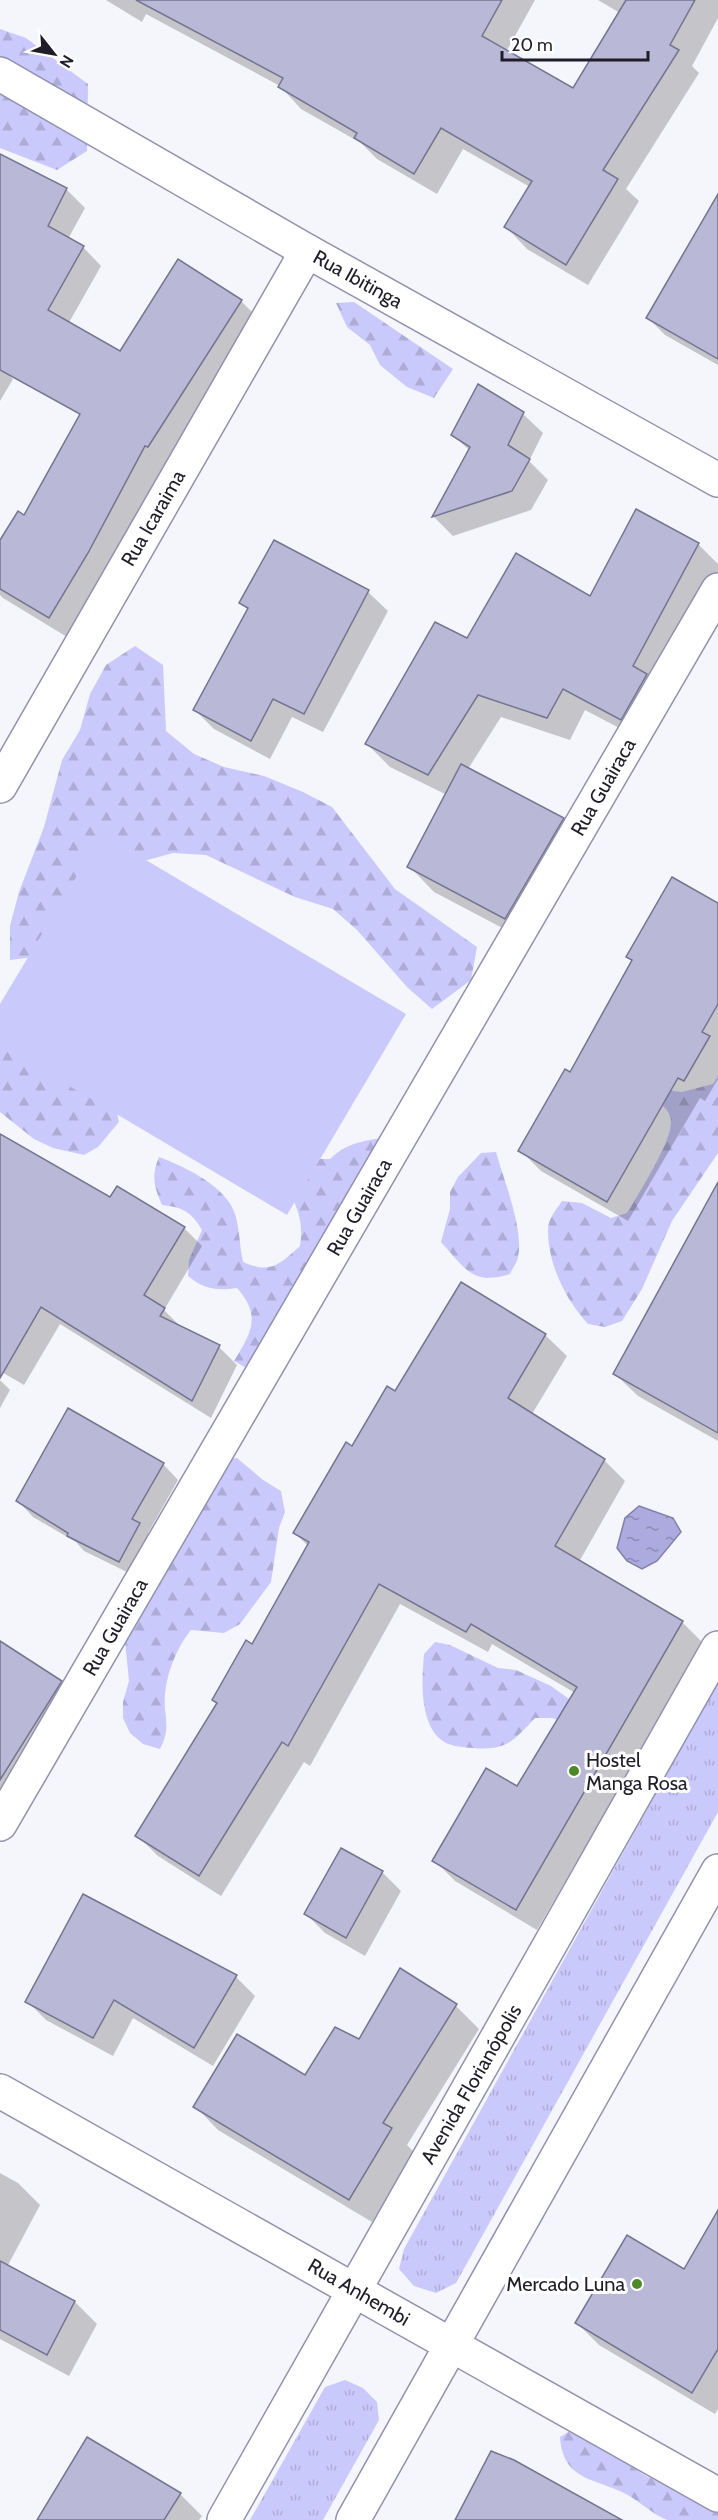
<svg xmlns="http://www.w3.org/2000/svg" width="718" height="2520" font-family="Cabin,sans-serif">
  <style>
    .grass { fill: url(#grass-tufts) }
    .forest { fill: url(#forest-firs) }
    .park { fill: #cac9fb }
    .water { fill: url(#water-ripples); stroke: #8180a8; stroke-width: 1.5 }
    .shadow { fill: #0003 }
    .building { fill: #b9b9d7; stroke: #757490; stroke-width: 1.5 }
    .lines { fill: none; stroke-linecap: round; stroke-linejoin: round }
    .minor-casing { stroke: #9291ae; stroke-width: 36 }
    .minor { stroke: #fff; stroke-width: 33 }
    .poi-dot { fill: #4d8928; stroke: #fff; stroke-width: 2 }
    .labels { text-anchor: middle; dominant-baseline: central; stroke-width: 6; stroke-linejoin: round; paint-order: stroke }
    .street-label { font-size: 20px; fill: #1e1d28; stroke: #fff }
    .poi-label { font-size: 20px; fill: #1e1d28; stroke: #fff; text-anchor: start }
  </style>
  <defs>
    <pattern id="grass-tufts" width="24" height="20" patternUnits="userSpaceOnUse" patternTransform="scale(1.5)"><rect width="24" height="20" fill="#cac9fb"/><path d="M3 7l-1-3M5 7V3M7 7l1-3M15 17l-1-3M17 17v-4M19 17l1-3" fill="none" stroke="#adacd7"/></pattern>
    <pattern id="forest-firs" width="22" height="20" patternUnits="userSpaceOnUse" patternTransform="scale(1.5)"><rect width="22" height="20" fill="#cac9fb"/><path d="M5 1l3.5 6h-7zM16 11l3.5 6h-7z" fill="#adacd7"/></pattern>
    <pattern id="water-ripples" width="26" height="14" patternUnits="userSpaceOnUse" patternTransform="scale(1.5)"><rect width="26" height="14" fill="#acaadf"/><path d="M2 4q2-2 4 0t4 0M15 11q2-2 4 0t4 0" fill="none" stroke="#8b8ab5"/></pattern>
  </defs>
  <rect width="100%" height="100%" fill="#f5f5fc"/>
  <!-- grass -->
  <g class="grass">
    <path d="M718 1681V1812L456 2283 436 2293 414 2286 399 2269 404 2249Z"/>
    <path d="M345 2380 363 2388 377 2402 379 2420 323 2520H250L325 2387Z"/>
  </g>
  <!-- forest -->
  <g class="forest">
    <path d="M0 29 26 38 88 84 87 151 57 170 0 148Z"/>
    <path d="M354 302 453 369 434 398 407 387 380 365 370 345 347 327 336 303Z"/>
    <path d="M135 646 163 665 166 731 194 754 224 767 264 776 303 792 332 807 395 889 477 947 471 980 432 1009 407 987 357 930 333 909 295 897 206 855 173 853 140 862 42 956 10 960V926L19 892 44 827 62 760 80 730 90 694 106 665Z"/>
    <path d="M0 1012 115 1104 119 1122 98 1147 84 1155 53 1148 34 1139 0 1112Z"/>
    <path d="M718 1076V1153L672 1221 642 1289 622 1321 605 1327 588 1324C566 1300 548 1265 548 1230 548 1219 556 1210 562 1201L582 1203 611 1218 627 1213C639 1193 669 1146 671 1124 672 1111 662 1105 653 1098L666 1090 682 1092 713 1084Z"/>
    <path d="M391 1137 248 1369 234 1361C251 1333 262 1316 237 1288 216 1291 204 1289 188 1276L189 1260 202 1230C192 1212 182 1207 162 1205 154 1187 151 1176 159 1157 183 1166 219 1183 232 1207 240 1222 239 1245 243 1262 271 1274 279 1265 300 1246 303 1227 300 1214 292 1197L313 1159H330C347 1142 367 1140 391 1137Z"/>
    <path d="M496 1152C504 1181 524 1229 518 1257 517 1263 512 1269 510 1274 472 1286 465 1268 441 1242L450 1209V1192L458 1177 481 1153Z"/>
    <path d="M237 1458 263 1480 281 1491 285 1512 279 1528 271 1582 240 1624 224 1633 191 1630C177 1647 167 1672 165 1694 163 1718 172 1726 160 1749L143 1744 130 1733 123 1718V1702L129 1681 124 1631 195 1522 221 1460Z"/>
    <path d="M435 1642 450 1645 498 1668 516 1670 551 1686 579 1706 570 1724 552 1718H535C513 1741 507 1751 473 1748 462 1747 448 1747 439 1738 419 1718 422 1679 424 1654Z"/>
    <path d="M573 2429 646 2476 700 2499 718 2512V2520C703 2520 681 2520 667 2520 654 2515 640 2502 628 2495 597 2478 563 2482 560 2437Z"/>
  </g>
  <!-- park -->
  <path class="park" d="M102 834 406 1014 287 1215 0 1045V1004Z"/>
  <!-- water -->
  <path class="water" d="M639 1506 673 1518 681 1532 657 1561 642 1569 627 1561 617 1548 625 1518Z"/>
  <!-- shadow -->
  <g class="shadow">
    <path d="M106 0H535L506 52 574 90 620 13 598 0H718V18L692 66 699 73 626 189 639 201 588 285 527 249 506 227 530 187 463 149 437 194 377 159 361 143 301 109 280 86 146 14 142 22Z"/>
    <path d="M1 156 66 189 85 208 68 239 83 247 101 266 67 326 0 292Z"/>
    <path d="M718 196V365L665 335 648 318Z"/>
    <path d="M241 301 263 323 72 640 3 598 0 595V543Z"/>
    <path d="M0 366 13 379 0 401Z"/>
    <path d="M479 386 523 414 543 433 529 461 548 480 531 510 453 536 434 517 470 451 453 435Z"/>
    <path d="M636 511 698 544 718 564V572L657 686 644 741 585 710 570 740 501 717 468 769 563 819 588 844 531 943 434 892 409 866 447 795 390 767 367 744 467 640 591 598Z"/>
    <path d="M274 542 368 592 388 611 323 732 292 717 270 759 214 729 195 710 248 610 241 603Z"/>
    <path d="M718 905V1079L705 1101 700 1098 628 1221 541 1171 520 1150 571 1074 633 962 628 956Z"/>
    <path d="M0 1141 111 1199 184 1228 202 1246 164 1310 182 1328 219 1347 237 1365 211 1418 60 1324 24 1385 0 1371Z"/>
    <path d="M718 1185V1441L638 1396 615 1374Z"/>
    <path d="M461 1284 545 1335 567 1356 532 1414 604 1460 625 1481 579 1562 682 1622 703 1643 537 1930 455 1881 434 1860 517 1788 575 1693 492 1644 488 1652 400 1604 310 1766 304 1762 221 1896 158 1856 137 1835 253 1646 308 1546 295 1533 353 1448 396 1393Z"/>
    <path d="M0 1380 10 1390 0 1408Z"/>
    <path d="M163 1464 178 1480 148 1533 154 1540 135 1576 84 1551 76 1542 33 1517 18 1501Z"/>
    <path d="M0 1643 61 1682 80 1701 0 1823Z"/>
    <path d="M382 1872 401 1891 365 1956 325 1933 306 1914Z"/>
    <path d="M84 1896 236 1977 255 1996 213 2066 133 2018 113 2056 46 2020 27 2001Z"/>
    <path d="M401 1970 456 2006 479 2029 407 2145 414 2152 372 2222 218 2130 195 2106 305 2077 360 2041Z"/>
    <path d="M0 2173 18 2183 40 2205 7 2267 75 2302 97 2324 69 2376 0 2339Z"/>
    <path d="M718 2213V2409L715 2414 599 2345 577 2323 685 2271Z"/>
    <path d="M180 2494 202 2516 199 2520H39Z"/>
  </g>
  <!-- building -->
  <g class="building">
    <path d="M136 0H502L482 36 573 88 626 0H695L670 45 679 50 603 170 618 179 566 265 504 227 532 181 441 128 414 174 354 138 357 133 278 87 283 78Z"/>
    <path d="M0 154 67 188 48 226 84 246 48 310 120 351 178 259 242 300 148 447 145 446 88 553 49 618 0 589V540L18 511 24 515 80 414 0 370Z"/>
    <path d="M718 194V359L646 318Z"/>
    <path d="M478 384 524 412 508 445 530 459 512 491 432 517 470 447 451 435Z"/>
    <path d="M636 509 699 543 633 666 647 674 621 720 563 689 547 718 478 695 428 775 365 744 435 622 467 638 516 553 590 596Z"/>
    <path d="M274 540 369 590 304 714 273 699 251 741 193 710 248 608 239 603Z"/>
    <path d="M461 764 564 818 505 919 407 867Z"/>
    <path d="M672 877 718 903V1004L702 1032 710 1036 684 1081 678 1078 607 1202 518 1151 565 1069 570 1072 632 960 626 957Z"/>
    <path d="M0 1134 110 1197 117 1186 185 1227 144 1295 165 1308 160 1316 220 1345 192 1401 41 1307 0 1378Z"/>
    <path d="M718 1182V1433L613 1374Z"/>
    <path d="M461 1282 546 1334 508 1398 605 1459 555 1546 683 1621 516 1910 432 1861 486 1768 517 1786 577 1687 471 1624 466 1632 379 1584 288 1746 282 1742 199 1876 135 1836 217 1703 212 1700 246 1640 252 1644 309 1542 293 1533 346 1442 352 1446 387 1386 395 1391Z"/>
    <path d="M68 1408 164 1463 132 1519 140 1523 119 1562 67 1536 68 1533 16 1501Z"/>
    <path d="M0 1641 62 1681 0 1780Z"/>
    <path d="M341 1848 383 1871 346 1938 304 1914Z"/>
    <path d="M83 1894 237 1975 194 2048 114 2000 93 2038 25 2002Z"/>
    <path d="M400 1968 457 2004 383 2123 392 2128 349 2200 193 2107 237 2034 305 2075 335 2027 359 2039Z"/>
    <path d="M718 2210V2349L692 2393 575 2323 627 2235 684 2269Z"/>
    <path d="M0 2261 75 2301 47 2355 0 2330Z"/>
    <path d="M87 2437 181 2493 164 2520H37Z"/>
    <path d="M491 2451 514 2460 622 2520H455Z"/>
  </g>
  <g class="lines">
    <defs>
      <g id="minor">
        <path d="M0 74 307 251 718 480"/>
        <path d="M0 786 307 251"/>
        <path d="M0 1824 718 590"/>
        <path d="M0 2091 718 2495"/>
        <path d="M224 2520 718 1648"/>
        <path d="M353 2520 718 1871"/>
      </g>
    </defs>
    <!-- minor casing -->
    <use href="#minor" class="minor-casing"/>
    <!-- minor -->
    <use href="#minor" class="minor"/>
  </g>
  <!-- markers -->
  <g class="poi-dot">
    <circle cx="574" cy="1771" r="6"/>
    <circle cx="637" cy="2284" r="6"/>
  </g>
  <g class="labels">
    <!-- street labels -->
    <g class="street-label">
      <text transform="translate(358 279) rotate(29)">Rua Ibitinga</text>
      <text transform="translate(153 518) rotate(-60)">Rua Icaraima</text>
      <text transform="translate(603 787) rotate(-60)">Rua Guairaca</text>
      <text transform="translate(359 1207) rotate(-60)">Rua Guairaca</text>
      <text transform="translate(115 1627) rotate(-60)">Rua Guairaca</text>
      <text transform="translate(471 2084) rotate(-60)">Avenida Florianópolis</text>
      <text transform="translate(359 2292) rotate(30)">Rua Anhembi</text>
    </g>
    <!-- poi labels -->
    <g class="poi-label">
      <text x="586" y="1760">Hostel<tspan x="586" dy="23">Manga Rosa</tspan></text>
      <text x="625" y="2284" text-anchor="end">Mercado Luna</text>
    </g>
  </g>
  <!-- north arrow -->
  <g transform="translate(54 54) rotate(121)" stroke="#ffffff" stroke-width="4.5" paint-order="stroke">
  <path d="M0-4.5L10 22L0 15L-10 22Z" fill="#1e1d28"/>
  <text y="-9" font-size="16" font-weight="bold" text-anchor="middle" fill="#1e1d28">N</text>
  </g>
  <!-- scale -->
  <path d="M502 51v9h146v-9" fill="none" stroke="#1e1d28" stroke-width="3"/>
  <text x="511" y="51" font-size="18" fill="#1e1d28" stroke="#ffffff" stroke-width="4.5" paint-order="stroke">20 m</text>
</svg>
